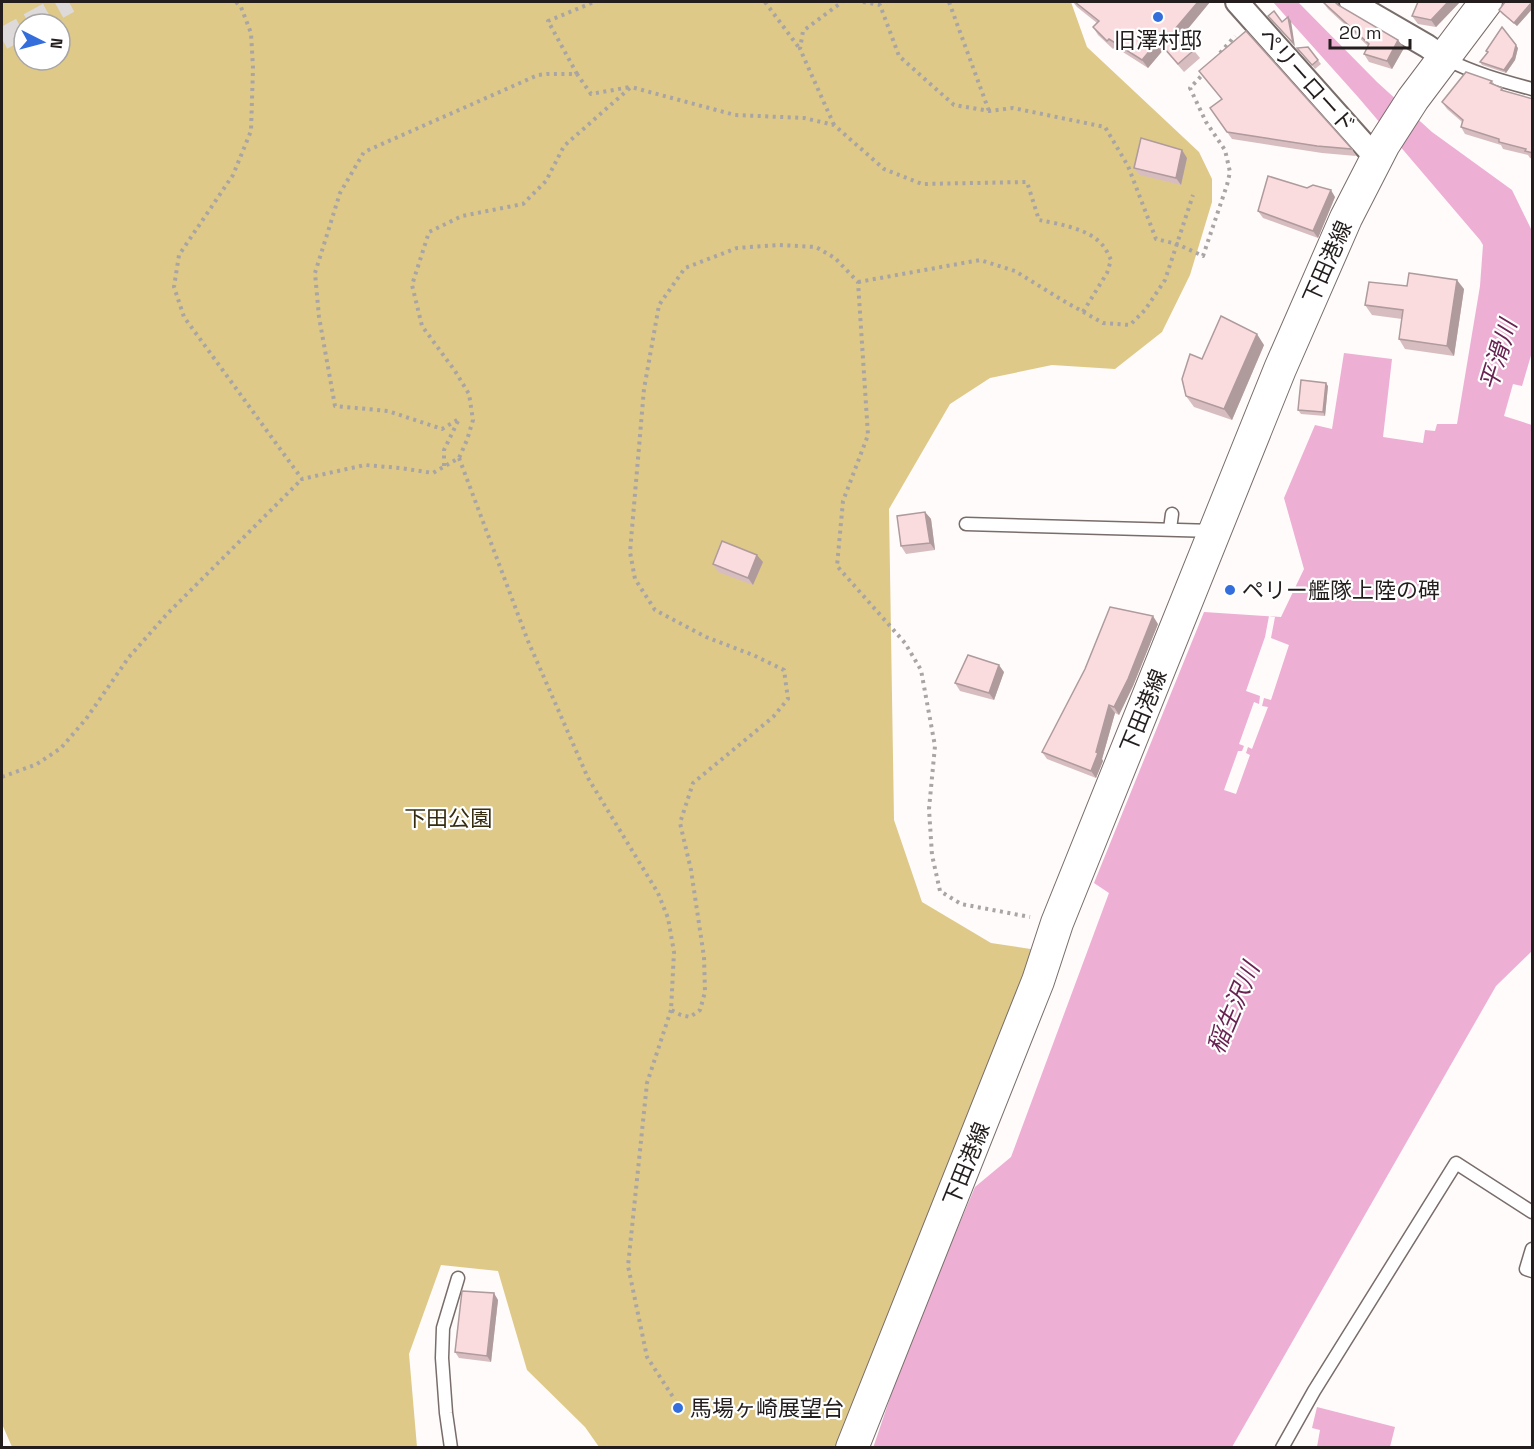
<svg xmlns="http://www.w3.org/2000/svg" width="1534" height="1449" font-family="'Space Grotesk','Noto Sans JP',sans-serif">
  <style>
    .forest { fill: #dec989; fill-rule: evenodd }
    .water { fill: #edafd3 }
    .pier { fill: #fefbfa }
    .lines { fill: none; stroke-linecap: round; stroke-linejoin: round }
    .minor-tunnel { stroke: #dddad9; stroke-width: 22; stroke-dasharray: 22 11; stroke-linecap: butt }
    .service-casing { stroke: #786d6a; stroke-width: 15 }
    .minor-casing { stroke: #786d6a; stroke-width: 26 }
    .secondary-casing { stroke: #786d6a; stroke-width: 34 }
    .path { stroke: #a9a5a4; stroke-width: 4; stroke-dasharray: 3 4.5; stroke-linecap: butt }
    .service { stroke: #fff; stroke-width: 12 }
    .minor { stroke: #fff; stroke-width: 22 }
    .secondary { stroke: #fff; stroke-width: 32 }
    .wall { fill: #d7bdc0 }
    .shaded-wall { fill: #af9a9c }
    .building { fill: #fadcdf; stroke: #af9a9c; stroke-width: 1.5 }
    .poi-dot { fill: #336edc; stroke: #fff; stroke-width: 2 }
    .labels { text-anchor: middle; dominant-baseline: central; stroke-width: 4.5; stroke-linejoin: round; paint-order: stroke }
    .poi-label { font-size: 22px; fill: #231e1d; stroke: #fff; text-anchor: start }
    .street-label { font-size: 22px; fill: #231e1d; stroke: #fff }
    .park-label { font-size: 22px; fill: #362d10; stroke: #fff }
    .water-label { font-size: 24px; font-style: italic; fill: #692352; stroke: #fff }
  </style>
  <rect width="100%" height="100%" fill="#fefbfa"/>
  <!-- forest -->
  <path class="forest" d="M2 2H1071L1087 47 1199 152 1212 179V202L1190 275 1162 332 1115 369 1052 365 990 378 950 404 889 509 894 820 922 902 991 943 1037 950 852 1447H599L585 1427 527 1370 498 1271 441 1265 409 1354 417 1447H12L2 1424ZM24 24H60V60H24Z"/>
  <!-- water -->
  <g class="water">
    <path d="M1273 2H1298L1377 82 1432 132 1512 190 1532 231V352L1522 386 1513 384 1504 416 1532 425V951L1496 986 1232 1447 873 1448 908 1345 975 1187 1011 1157 1109 893 1094 883 1204 612 1281 617 1304 569 1284 498 1315 425 1332 429 1344 353 1392 359 1383 437 1423 443 1425 430 1435 431 1437 424H1457L1480 286 1483 245 1480 240 1358 97Z"/>
    <path d="M1317 1407 1395 1427 1390 1447H1317L1320 1430 1312 1428Z"/>
  </g>
  <!-- pier -->
  <path class="pier" d="M1269 616 1275 617 1271 638 1289 645 1271 700 1264 698 1262 706 1268 707 1252 749 1248 747 1246 753 1250 755 1236 794 1224 790 1238 751H1242L1244 746 1239 744 1254 702 1259 704 1260 696 1246 691 1265 637Z"/>
  <g class="lines">
    <!-- minor-tunnel -->
    <g class="minor-tunnel">
      <path d="M29 24 69 2"/>
      <path d="M2 39 24 27"/>
    </g>
    <defs>
      <g id="service">
        <path d="M1444 58C1473 73 1502 81 1532 89"/>
        <path d="M966 524 1214 531"/>
        <path d="M1170 529 1172 514"/>
        <path d="M1532 1249 1526 1269 1532 1271"/>
        <path d="M451 1448 446 1413 442 1358 443 1328 458 1278"/>
        <path d="M1282 1448 1314 1391 1456 1163 1532 1212"/>
      </g>
      <g id="minor">
        <path d="M1237 2 1376 158"/>
        <path d="M1351 2 1427 46 1444 58"/>
      </g>
      <path id="secondary" d="M852 1448 1038 981 1057 923 1280 369 1346 218 1384 144 1413 99 1486 2"/>
    </defs>
    <!-- service casing -->
    <use href="#service" class="service-casing"/>
    <!-- minor casing -->
    <use href="#minor" class="minor-casing"/>
    <!-- secondary casing -->
    <use href="#secondary" class="secondary-casing"/>
    <!-- path -->
    <g class="path">
      <path d="M236 2 241 7 251 33 253 68 251 131 233 175 179 255 174 287 184 317 302 479 365 465 400 468 433 473 459 458 467 440 473 420 469 394 455 371 422 326 412 285 429 232 462 216 523 204 546 181 564 146 631 87 735 115 804 118 834 125 884 169 922 184 1027 182 1039 220C1060 224 1091 229 1104 247 1107 251 1109 256 1111 260L1107 273 1083 312"/>
      <path d="M765 2 800 49"/>
      <path d="M863 2 880 5 899 56 954 105 989 111 1013 108 1105 127 1128 166 1156 239 1177 244 1203 256 1227 185 1230 172 1225 150 1206 122 1190 88 1204 73"/>
      <path d="M949 2 989 111"/>
      <path d="M1220 53 1235 36"/>
      <path d="M577 74 548 21 594 2"/>
      <path d="M834 125 800 49 803 31 842 2"/>
      <path d="M858 282 980 260 1015 271 1062 300 1103 323 1130 325 1145 310 1165 280 1193 195"/>
      <path d="M459 458 528 641 588 778 658 893 668 918 674 952 671 1010 681 1015 690 1017 700 1010 705 992 704 957 691 870 680 823 693 783 773 717 788 699 784 670 753 655 706 637 655 610 635 579 630 552 644 389 659 305 685 268 737 248 779 245 816 247 835 258 858 282 868 435 843 501 837 566 905 643 921 670 935 746 929 809 932 855 940 891 961 904 1030 917"/>
      <path d="M444 466V450L459 419 442 429 388 411 335 406 319 317 315 273 340 193 364 152 538 75 547 74H577L591 94 630 87"/>
      <path d="M2 777 37 764 61 748 86 719 129 657 167 614 302 479"/>
      <path d="M671 1010 647 1083 628 1266 647 1357 675 1400"/>
    </g>
    <!-- service -->
    <use href="#service" class="service"/>
    <!-- minor -->
    <use href="#minor" class="minor"/>
    <!-- secondary -->
    <use href="#secondary" class="secondary"/>
  </g>
  <!-- wall -->
  <g class="wall">
    <path d="M1073 2H1210L1182 36 1200 58 1184 72 1164 49 1148 68 1115 47 1113 49 1098 35 1093 27 1097 23 1077 7Z"/>
    <path d="M1323 2 1338 3V6L1398 40 1404 48 1392 69 1369 62 1364 54 1368 46 1328 9Z"/>
    <path d="M1418 2H1460L1436 27 1418 24 1412 16Z"/>
    <path d="M1533 2V8L1517 26 1502 14 1499 10Z"/>
    <path d="M1308 47 1321 64 1315 69 1297 48Z"/>
    <path d="M1518 48 1515 60 1506 73 1482 65 1480 62Z"/>
    <path d="M1199 71 1352 149 1356 156 1322 153 1232 139 1210 108 1222 99Z"/>
    <path d="M1492 81 1495 85 1502 88 1504 91 1533 99V159L1530 158 1528 155 1503 149 1501 145 1465 134 1461 127 1462 122 1447 109 1442 102Z"/>
    <path d="M1187 158 1181 185 1140 175 1134 168Z"/>
    <path d="M1307 188 1335 197 1318 238 1263 218 1258 211Z"/>
    <path d="M1407 286 1464 289 1454 356 1405 349 1399 339 1402 319 1372 315 1365 305Z"/>
    <path d="M1264 345 1232 420 1194 407 1186 396 1202 359Z"/>
    <path d="M1328 386 1325 416 1301 414 1298 410Z"/>
    <path d="M925 512 931 519 935 550 906 554 901 546Z"/>
    <path d="M763 562 753 585 718 572 713 564Z"/>
    <path d="M1158 624 1133 686 1119 715 1115 713 1102 759 1103 761 1096 778 1047 759 1042 752Z"/>
    <path d="M1004 672 994 700 960 691 955 683Z"/>
    <path d="M498 1300 491 1362 459 1358 455 1352Z"/>
  </g>
  <!-- shaded-wall -->
  <g class="shaded-wall">
    <path d="M1198 2H1210L1181 37 1175 29Z"/>
    <path d="M1448 2H1460L1436 27 1431 20Z"/>
    <path d="M1533 2V8L1517 26 1514 23Z"/>
    <path d="M1288 17 1291 21 1295 47 1293 43Z"/>
    <path d="M1398 40 1404 48 1392 69 1387 61Z"/>
    <path d="M1158 41 1164 49 1148 68 1142 60Z"/>
    <path d="M1516 45 1518 48 1515 60 1506 73 1504 70Z"/>
    <path d="M1182 150 1187 158 1181 185 1176 178Z"/>
    <path d="M1331 190 1335 197 1318 238 1313 231Z"/>
    <path d="M1457 280 1464 289 1454 356 1447 346Z"/>
    <path d="M1257 334 1264 345 1232 420 1224 409Z"/>
    <path d="M1326 383 1328 386 1325 416 1323 412Z"/>
    <path d="M925 512 931 519 935 550 930 543Z"/>
    <path d="M757 555 763 562 753 585 748 578Z"/>
    <path d="M1153 616 1158 624 1133 686 1119 715 1114 707Z"/>
    <path d="M999 665 1004 672 994 700 989 693Z"/>
    <path d="M1109 705 1115 713 1102 759 1103 761 1096 778 1091 771Z"/>
    <path d="M494 1293 498 1300 491 1362 487 1356Z"/>
  </g>
  <!-- building -->
  <g class="building">
    <path d="M1075 2H1198L1175 29 1194 50 1178 64 1158 41 1142 60 1109 39 1107 41 1093 27 1099 21Z"/>
    <path d="M1323 2H1335L1338 5 1398 40 1387 61 1364 54 1369 44Z"/>
    <path d="M1418 2H1448L1431 20 1412 16Z"/>
    <path d="M1505 2H1532L1514 23 1499 10Z"/>
    <path d="M1274 11 1282 22 1288 17 1293 43 1268 16Z"/>
    <path d="M1502 27 1516 45 1513 57 1504 70 1480 62 1488 52 1486 51Z"/>
    <path d="M1246 31 1352 149 1317 146 1227 132 1210 108 1222 99 1199 71Z"/>
    <path d="M1308 47 1318 60 1312 65 1297 48Z"/>
    <path d="M1466 72 1492 81 1490 83 1502 88 1501 90 1533 99V153L1525 151 1526 149 1499 142V139L1461 127 1463 120 1442 102Z"/>
    <path d="M1141 138 1182 150 1176 178 1134 168Z"/>
    <path d="M1268 176 1307 188 1313 185 1331 190 1313 231 1258 211Z"/>
    <path d="M1409 273 1457 280 1447 346 1399 339 1403 310 1365 305 1369 282 1407 286Z"/>
    <path d="M1221 316 1257 334 1224 409 1186 396 1182 379 1190 354 1202 359Z"/>
    <path d="M1301 380 1326 383 1323 412 1298 410Z"/>
    <path d="M925 512 930 543 901 546 897 516Z"/>
    <path d="M722 541 757 555 748 578 713 564Z"/>
    <path d="M1110 607 1153 616 1128 679 1114 707 1109 705 1096 752 1098 753 1091 771 1042 752 1085 669Z"/>
    <path d="M968 655 999 665 989 693 955 683Z"/>
    <path d="M462 1291 494 1293 487 1356 455 1352Z"/>
  </g>
  <!-- markers -->
  <g class="poi-dot">
    <circle cx="1158" cy="17" r="6"/>
    <circle cx="1230" cy="590" r="6"/>
    <circle cx="678" cy="1408" r="6"/>
  </g>
  <g class="labels">
    <!-- poi labels -->
    <g class="poi-label">
      <text x="1158" y="40" text-anchor="middle">旧澤村邸</text>
      <text x="1242" y="590">ペリー艦隊上陸の碑</text>
      <text x="690" y="1408">馬場ヶ崎展望台</text>
    </g>
    <!-- street labels -->
    <g class="street-label">
      <text transform="translate(1307 80) rotate(48)">ペリーロード</text>
      <text transform="translate(1327 262) rotate(-66)">下田港線</text>
      <text transform="translate(1143 711) rotate(-68)">下田港線</text>
      <text transform="translate(966 1164) rotate(-68)">下田港線</text>
    </g>
    <!-- park labels -->
    <g class="park-label">
      <text x="448" y="818">下田公園</text>
    </g>
    <!-- water labels -->
    <g class="water-label">
      <text transform="translate(1498 355) rotate(-73)">平滑川</text>
      <text transform="translate(1233 1008) rotate(-67)">稲生沢川</text>
    </g>
  </g>
  <!-- border -->
  <rect width="1534" height="1449" fill="none" stroke="#231e1d" stroke-width="6"/>
  <!-- north arrow -->
  <g transform="translate(42 42) rotate(96)"><circle r="28" fill="#ffffff" stroke="#a7a5a5" stroke-width="1.5"/>
  <path d="M0-4.5L10 22L0 15L-10 22Z" fill="#336edc"/>
  <text y="-9" font-size="16" font-weight="bold" text-anchor="middle" fill="#231e1d">N</text>
  </g>
  <!-- scale -->
  <path d="M1330 39v9h80v-9" fill="none" stroke="#231e1d" stroke-width="3"/>
  <text x="1339" y="39" font-size="18" fill="#231e1d" stroke="#ffffff" stroke-width="4.5" paint-order="stroke">20 m</text>
</svg>
